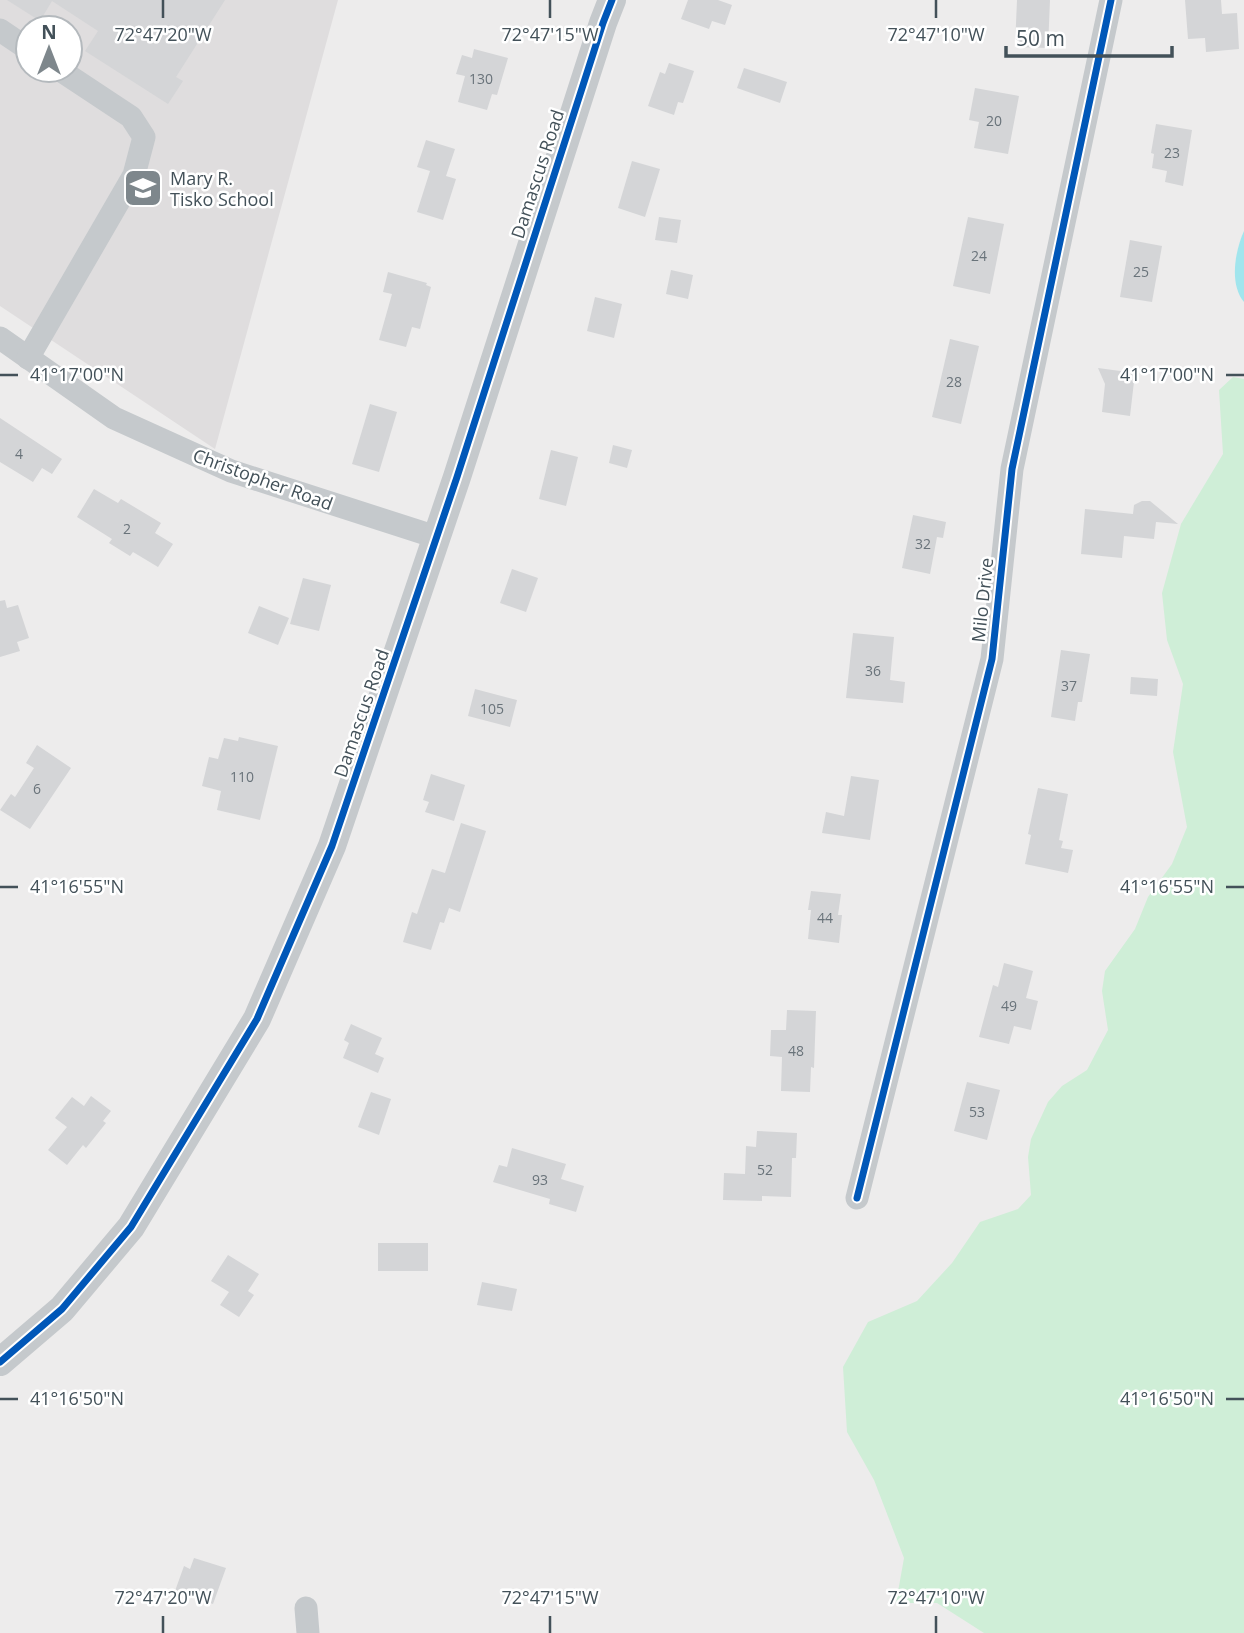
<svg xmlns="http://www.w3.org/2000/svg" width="1244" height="1633" font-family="'Open Sans',sans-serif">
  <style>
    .education { fill: #dfddde; fill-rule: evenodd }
    .green { fill: #cfeed7 }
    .water { fill: #a1e5ed }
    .building { fill: #d4d5d7 }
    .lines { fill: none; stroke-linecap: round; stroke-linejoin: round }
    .minor { stroke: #c5c9cc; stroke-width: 23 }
    .tertiary { stroke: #c5c9cc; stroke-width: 28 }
    .cycleway-casing { stroke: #fff; stroke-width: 11 }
    .cycleway { stroke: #0057b8; stroke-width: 7 }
    .ticks { fill: none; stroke: #435159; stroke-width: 2.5 }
    .labels { text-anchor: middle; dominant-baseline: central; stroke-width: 5; stroke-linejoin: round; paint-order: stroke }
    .number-label { font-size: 14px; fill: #69737a }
    .street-label { font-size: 18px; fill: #435159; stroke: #fff }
    .poi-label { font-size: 18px; fill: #435159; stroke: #fff; text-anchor: start }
    .ticks-label { font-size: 18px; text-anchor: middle; fill: #435159; stroke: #fff; stroke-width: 5; stroke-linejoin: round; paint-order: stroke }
  </style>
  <rect width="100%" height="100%" fill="#edecec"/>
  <!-- education -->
  <path class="education" d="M0 0H338L215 449 0 306ZM28 28H70V70H28Z"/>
  <!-- green -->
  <path class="green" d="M1233 377 1244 379V1633H984L937 1603H896L904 1558 874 1480 847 1432 843 1367 868 1322 917 1301 952 1263 980 1222 1018 1209 1031 1195 1028 1157 1031 1139 1048 1102 1062 1086 1087 1070 1108 1030 1102 991 1105 971 1135 929 1148 897 1172 864 1187 827 1173 752 1183 684 1167 640 1162 593 1181 524 1223 454 1219 390Z"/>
  <!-- water -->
  <path class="water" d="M1244 231V302C1229 284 1235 251 1244 231Z"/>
  <!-- building -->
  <g class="building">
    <path d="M7 0H225L176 77 183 81 168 104 85 51 98 31 52 1 40 21Z"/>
    <path d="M688 0H718L732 5 725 25 712 21 709 29 681 19Z"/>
    <path d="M1017 0H1050L1048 48 1015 47Z"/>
    <path d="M1185 0H1221L1222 14 1237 13 1239 49 1206 52 1205 38 1188 39Z"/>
    <path d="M474 49 508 58 497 95 492 94 487 110 458 102 465 76 456 74 462 55 472 58Z"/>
    <path d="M669 63 694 71 683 103 678 102 674 115 648 106 660 72 665 74Z"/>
    <path d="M744 68 787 82 780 103 737 88Z"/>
    <path d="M975 88 1019 96 1008 154 974 148 979 122 969 120Z"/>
    <path d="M1156 124 1192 130 1183 186 1165 182 1167 171 1152 168 1154 154 1151 153Z"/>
    <path d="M426 140 455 149 446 176 456 179 443 220 417 212 430 171 417 167Z"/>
    <path d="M632 161 660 169 645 217 618 208Z"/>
    <path d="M659 217 681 220 677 243 655 240Z"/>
    <path d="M968 217 1004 224 990 294 953 286Z"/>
    <path d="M1130 240 1162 246 1152 302 1120 297Z"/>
    <path d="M671 270 693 275 688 299 666 294Z"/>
    <path d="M388 272 427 283 426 285 431 287 420 329 412 327 406 347 379 340 392 294 383 292Z"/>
    <path d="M595 297 622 304 614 338 587 331Z"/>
    <path d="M950 339 979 346 961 424 932 417Z"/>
    <path d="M1098 368 1135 373 1130 416 1102 412 1105 384Z"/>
    <path d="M370 404 397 412 379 472 352 464Z"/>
    <path d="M0 418 62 459 52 474 42 468 33 482 0 462Z"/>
    <path d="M613 445 632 450 627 468 609 463Z"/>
    <path d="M551 450 578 457 566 506 539 499Z"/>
    <path d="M94 489 118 503 121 499 161 523 155 533 173 544 158 567 133 552 130 556 109 543 112 539 77 517Z"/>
    <path d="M1142 501H1150L1178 524 1156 522 1154 539 1124 536 1122 558 1081 554 1085 509 1133 514 1134 505Z"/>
    <path d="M913 515 946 522 943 538 937 537 930 574 902 568Z"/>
    <path d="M512 569 538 578 526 612 500 603Z"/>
    <path d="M303 578 331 585 319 631 290 624Z"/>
    <path d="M5 600 7 608 18 605 29 638 17 642 20 651 0 657V601Z"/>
    <path d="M259 606 289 618 278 645 248 633Z"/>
    <path d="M853 633 894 637 890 680 905 682 903 703 846 698Z"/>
    <path d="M1061 650 1090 654 1082 702H1078L1075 721 1051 717Z"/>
    <path d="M1131 677 1158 679 1157 696 1130 694Z"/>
    <path d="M475 689 517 700 510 727 468 716Z"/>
    <path d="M239 737 278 746 260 820 217 810 221 791 202 786 209 757 218 759 224 738 238 741Z"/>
    <path d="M37 745 71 768 30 829 0 810 11 794 15 797 34 768 26 763Z"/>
    <path d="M431 774 465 785 454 821 425 812 429 802 423 800Z"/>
    <path d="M851 776 879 780 870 840 822 833 826 812 844 816Z"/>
    <path d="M1038 788 1068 794 1059 840 1063 841 1061 848 1073 850 1068 873 1025 864 1031 835 1028 834Z"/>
    <path d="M461 823 486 831 460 912 449 908 444 923 440 922 431 950 403 942 412 912 417 914 432 869 445 873Z"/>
    <path d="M811 891 841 894 838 915H842L839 943 808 939 811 910H808Z"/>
    <path d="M1004 963 1033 971 1026 998 1038 1001 1031 1030 1014 1026 1009 1044 979 1037 993 985 998 987Z"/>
    <path d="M787 1010 816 1011 814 1068 811 1067 810 1092 781 1091 782 1057 770 1056 771 1030H786Z"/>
    <path d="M351 1024 382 1038 375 1054 384 1058 378 1073 343 1058 349 1043 344 1040Z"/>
    <path d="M967 1082 1000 1090 987 1140 954 1131Z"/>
    <path d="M371 1092 391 1099 379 1135 358 1127Z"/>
    <path d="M91 1096 111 1111 103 1121 106 1123 86 1148 83 1145 67 1165 48 1150 67 1127 55 1118 72 1097 84 1106Z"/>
    <path d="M757 1131 797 1133 796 1158H792L791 1197 762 1196V1201L723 1200 724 1173 745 1174 746 1146 756 1147Z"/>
    <path d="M512 1148 566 1164 561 1179 584 1186 576 1212 549 1204 550 1199 493 1182 499 1165 507 1167Z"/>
    <rect x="378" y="1243" width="50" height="28"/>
    <path d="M228 1255 259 1274 248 1291 254 1295 239 1317 220 1305 229 1292 211 1281Z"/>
    <path d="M482 1282 517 1289 512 1311 477 1305Z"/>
    <path d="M194 1558 226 1568 213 1604 175 1591 184 1566 190 1569Z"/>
  </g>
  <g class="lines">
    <!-- minor -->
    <g class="minor">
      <path d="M0 30 28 49"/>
      <path d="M0 338 114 418 231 471 436 537"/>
      <path d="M28 358 134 175 144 137 131 117 60 70"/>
      <path d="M857 1198 992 659 1012 469 1111 0"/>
      <path d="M306 1608 308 1633"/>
    </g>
    <!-- tertiary -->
    <path class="tertiary" d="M0 1362 62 1309 131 1227 257 1019 332 846 457 477 603 23 612 0"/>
    <defs>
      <g id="cycleway">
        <path d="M857 1198 992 659 1012 469 1111 0"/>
        <path d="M0 1362 62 1309 131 1227 257 1019 332 846 457 477 603 23 612 0"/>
      </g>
    </defs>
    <!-- cycleway casing -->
    <use href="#cycleway" class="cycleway-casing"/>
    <!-- cycleway -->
    <use href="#cycleway" class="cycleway"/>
  </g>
  <!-- ticks -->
  <path class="ticks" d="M163 0V18M550 0V18M936 0V18M0 375H18M1226 375H1244M0 887H18M1226 887H1244M0 1399H18M1226 1399H1244M163 1616V1633M550 1616V1633M936 1616V1633"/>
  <!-- icons -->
  <defs>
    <symbol id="school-square" viewBox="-11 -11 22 22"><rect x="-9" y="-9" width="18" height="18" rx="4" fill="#7e878c" stroke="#fff"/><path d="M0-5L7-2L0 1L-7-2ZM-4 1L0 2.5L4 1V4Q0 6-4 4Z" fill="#fff"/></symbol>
  </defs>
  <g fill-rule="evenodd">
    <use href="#school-square" x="121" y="166" width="44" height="44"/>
  </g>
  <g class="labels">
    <!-- number labels -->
    <g class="number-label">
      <text x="481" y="78">130</text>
      <text x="994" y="120">20</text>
      <text x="1172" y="152">23</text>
      <text x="979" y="255">24</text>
      <text x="1141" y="271">25</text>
      <text x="954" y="381">28</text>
      <text x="19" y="453">4</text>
      <text x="127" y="528">2</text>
      <text x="923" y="543">32</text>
      <text x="873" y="670">36</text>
      <text x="1069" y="685">37</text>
      <text x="492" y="708">105</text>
      <text x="242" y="776">110</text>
      <text x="37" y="788">6</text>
      <text x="825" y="917">44</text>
      <text x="1009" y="1005">49</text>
      <text x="796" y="1050">48</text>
      <text x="977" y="1111">53</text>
      <text x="765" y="1169">52</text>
      <text x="540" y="1179">93</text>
    </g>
    <!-- street labels -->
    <g class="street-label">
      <text transform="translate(537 174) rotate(-72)">Damascus Road</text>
      <text transform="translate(263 479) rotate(20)">Christopher Road</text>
      <text transform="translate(982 600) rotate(-84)">Milo Drive</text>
      <text transform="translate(361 713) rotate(-71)">Damascus Road</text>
    </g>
    <!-- poi labels -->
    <g class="poi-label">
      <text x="170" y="178">Mary R.<tspan x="170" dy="21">Tisko School</tspan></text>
    </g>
  </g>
  <g class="ticks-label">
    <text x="163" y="41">72°47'20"W</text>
    <text x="550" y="41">72°47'15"W</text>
    <text x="936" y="41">72°47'10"W</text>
    <text x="77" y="381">41°17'00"N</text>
    <text x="1167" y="381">41°17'00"N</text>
    <text x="77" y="893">41°16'55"N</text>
    <text x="1167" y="893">41°16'55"N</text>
    <text x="77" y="1405">41°16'50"N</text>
    <text x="1167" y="1405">41°16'50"N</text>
    <text x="163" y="1604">72°47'20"W</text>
    <text x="550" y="1604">72°47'15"W</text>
    <text x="936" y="1604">72°47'10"W</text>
  </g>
  <!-- north arrow -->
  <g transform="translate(49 49)"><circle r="33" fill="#ffffff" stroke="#b4b9bd" stroke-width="2"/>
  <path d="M0-5L12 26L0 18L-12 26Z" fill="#7e878c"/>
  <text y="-10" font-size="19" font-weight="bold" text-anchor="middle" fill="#435159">N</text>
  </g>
  <!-- scale -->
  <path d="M1006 46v10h166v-10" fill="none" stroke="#435159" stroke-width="3.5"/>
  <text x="1016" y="46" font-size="21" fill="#435159" stroke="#ffffff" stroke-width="5" paint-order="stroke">50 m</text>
</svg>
